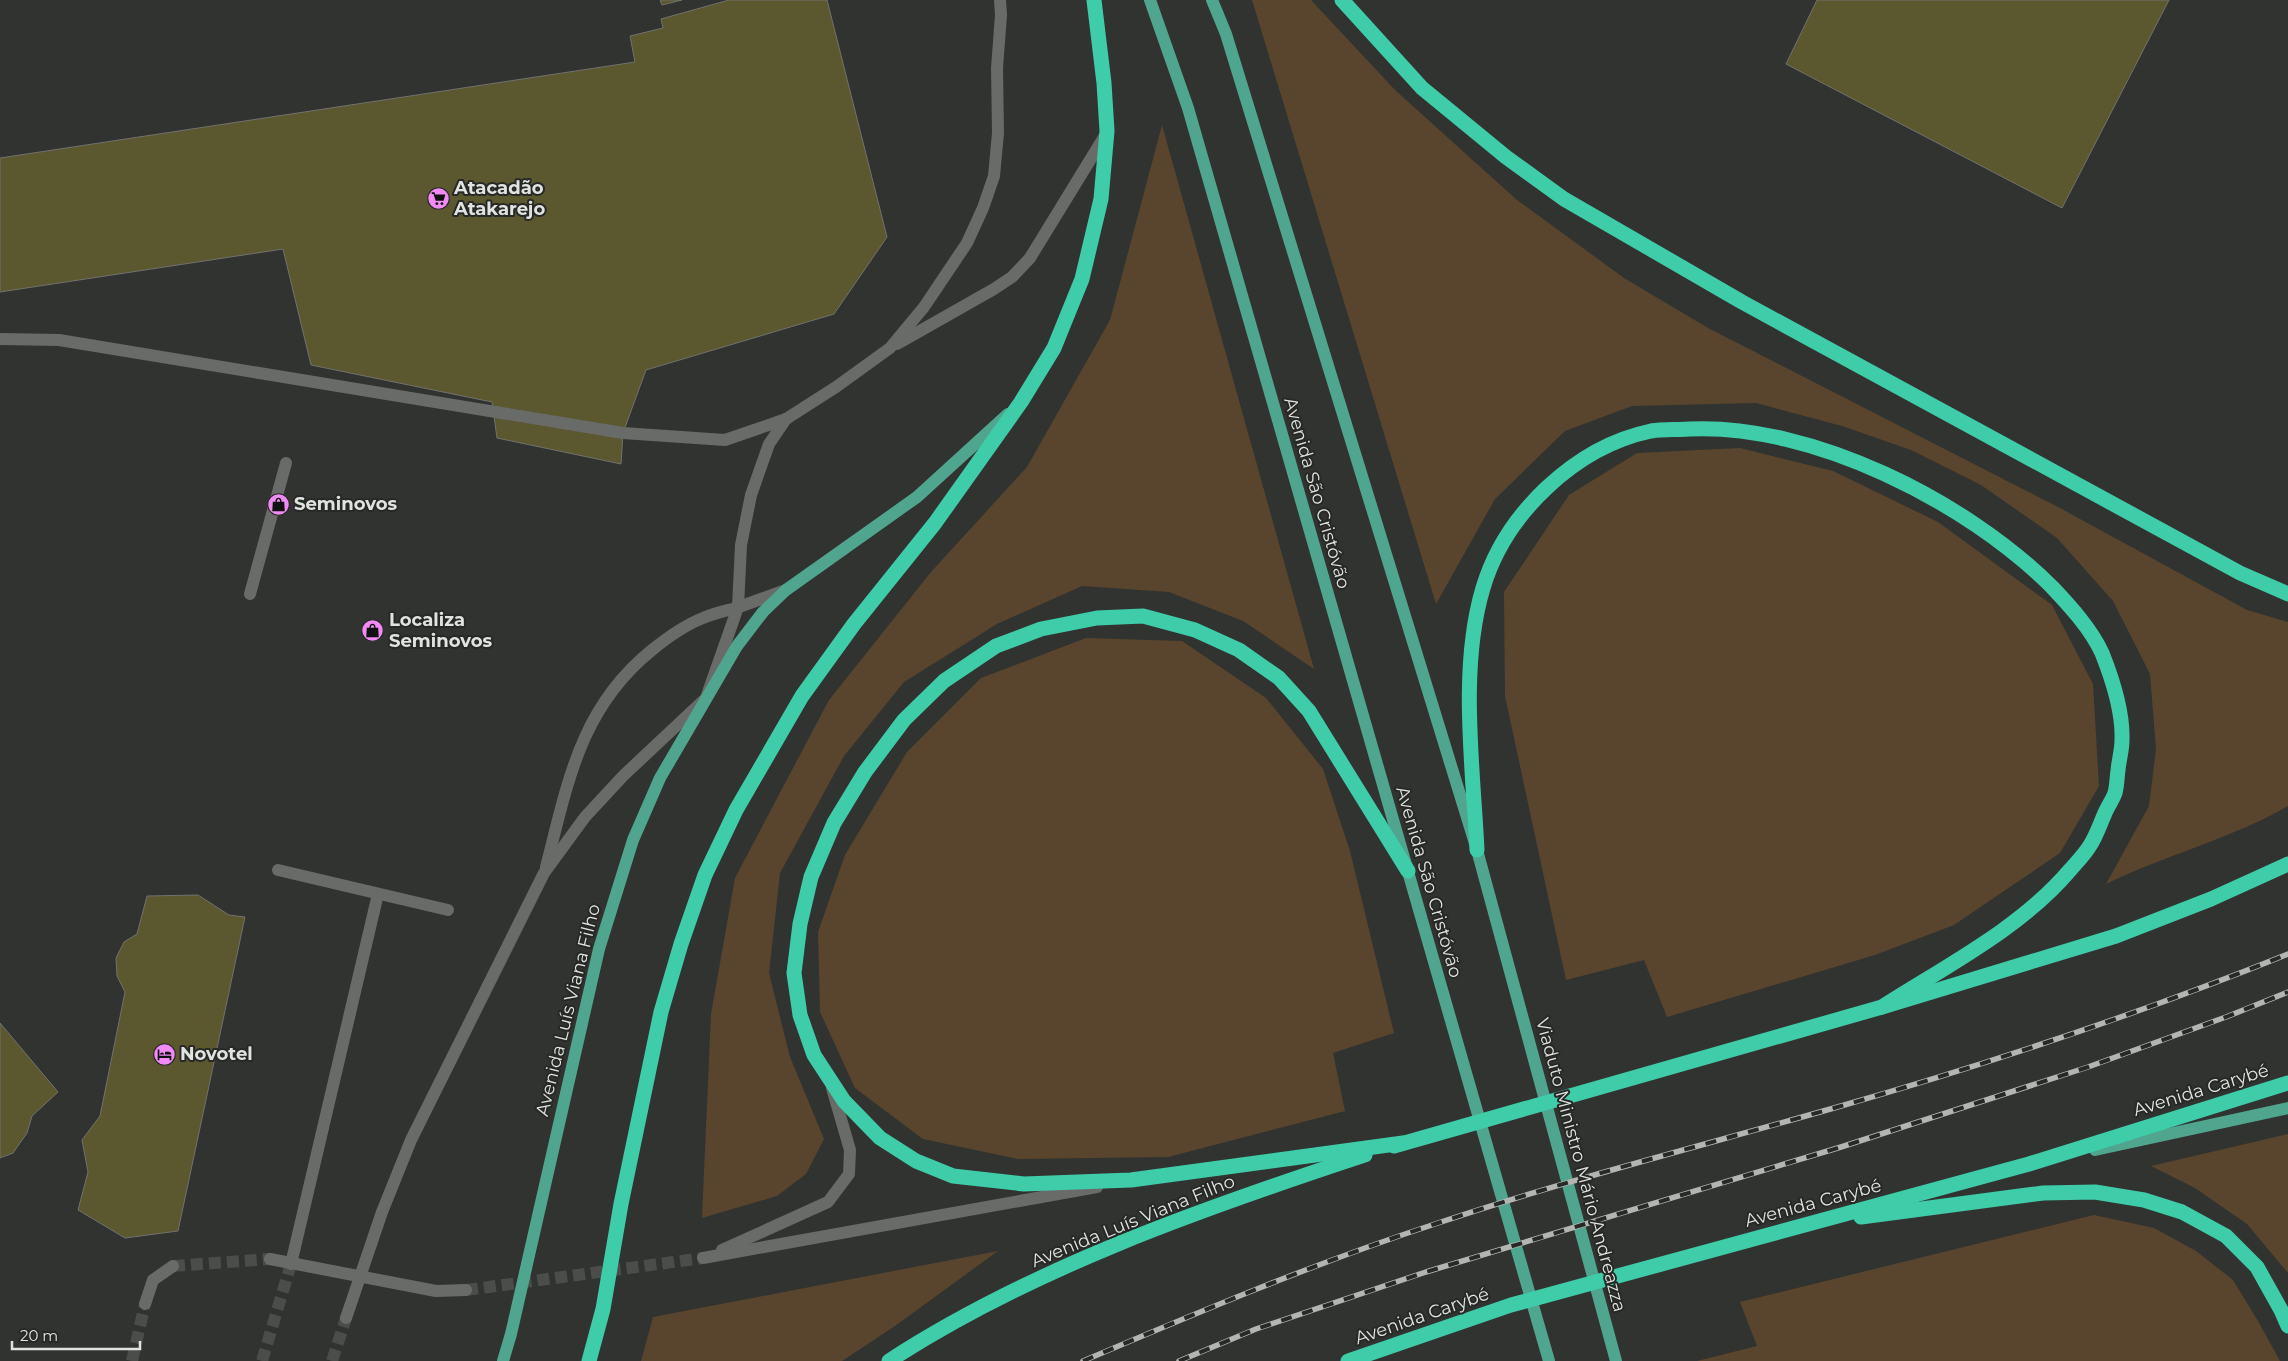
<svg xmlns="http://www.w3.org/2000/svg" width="2288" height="1361" font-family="Montserrat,sans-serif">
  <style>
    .green { fill: #59452d }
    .building { fill: #5b572e; stroke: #72726f }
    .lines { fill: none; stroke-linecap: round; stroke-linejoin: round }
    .minor-tunnel { stroke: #4b4d4b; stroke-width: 12; stroke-dasharray: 12 6; stroke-linecap: butt }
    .minor { stroke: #696b68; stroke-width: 12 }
    .major { stroke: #50a58f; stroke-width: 12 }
    .highway { stroke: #3fcca9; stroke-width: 15 }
    .rail-casing { stroke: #b3b5b3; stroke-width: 5.5 }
    .rail { stroke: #272926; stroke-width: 4; stroke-dasharray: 11; stroke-linecap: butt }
    .labels { text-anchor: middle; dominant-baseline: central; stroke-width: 4; stroke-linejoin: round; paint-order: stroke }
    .poi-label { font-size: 18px; font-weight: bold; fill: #e1e3e1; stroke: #272926; text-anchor: start }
    .street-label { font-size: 18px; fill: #e1e3e1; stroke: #272926 }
  </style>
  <rect width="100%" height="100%" fill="#313330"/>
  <!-- green -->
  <g class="green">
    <path d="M1252 0H1311L1395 90 1517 200 1624 278 1708 328 2058 507 2247 610 2288 622V806C2231 839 2165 855 2106 884L2149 806 2156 749 2150 674 2113 601 2057 538 1981 485 1911 450 1842 426 1756 403 1632 406 1565 431 1495 499 1436 604Z"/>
    <path d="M1162 125 1314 669 1243 621 1169 592 1082 586 997 624 904 682 844 756 780 873 769 973 790 1057 824 1139 806 1174 777 1196 702 1218 711 1014 735 878 829 700 931 572 1027 467 1110 320Z"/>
    <path d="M1740 448 1833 471 1938 522 2052 605 2093 684 2099 786 2060 853 1954 925 1875 955 1667 1017 1644 960 1566 980 1505 696 1504 592 1569 495 1637 453Z"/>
    <path d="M1086 638 1182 641 1266 698 1323 769 1350 851 1394 1033 1333 1053 1345 1111 1168 1157 1018 1159 923 1139 855 1088 820 1012 818 932 845 855 907 752 981 678Z"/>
    <path d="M2288 1134V1273L2247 1224 2195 1188 2151 1166Z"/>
    <path d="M2094 1215 2154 1228 2196 1251 2233 1280 2258 1321 2280 1361H1697L1757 1346 1740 1302Z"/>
    <path d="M998 1251 895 1326 842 1361H641L653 1317Z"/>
  </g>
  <!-- building -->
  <g class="building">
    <path d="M660 0H682L662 5Z"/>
    <path d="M729 0H827L887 237 834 314 646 370 623 433 621 464 497 438 492 402 311 365 283 249 0 292V158L635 62 630 36 663 28 661 19Z"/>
    <path d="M1817 0H2169L2062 208 1786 64Z"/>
    <path d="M198 895 229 915 245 917 178 1231 125 1238 78 1210 88 1172 82 1140 100 1116 125 992 117 976 116 958 124 942 137 934 147 896Z"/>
    <path d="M0 1023 58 1092 32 1116 27 1133 13 1153 0 1158Z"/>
  </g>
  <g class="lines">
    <!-- minor-tunnel -->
    <g class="minor-tunnel">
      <path d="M173 1266 270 1259"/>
      <path d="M466 1290 703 1258"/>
      <path d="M132 1361 145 1304"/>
      <path d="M262 1361 291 1264"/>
      <path d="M332 1361 346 1318"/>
    </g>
    <!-- minor -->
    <g class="minor">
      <path d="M0 339 59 340 623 433 725 440 786 419 836 387 890 348 924 307 967 243 983 208 994 176 998 133 997 68 1001 15 1000 0"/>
      <path d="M897 344 994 289 1012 277 1030 258 1106 134"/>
      <path d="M250 594 286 463"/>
      <path d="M546 867C568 782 580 708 652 650 668 637 685 625 703 618 714 613 725 611 736 608 753 602 769 596 786 590"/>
      <path d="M278 870 448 910"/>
      <path d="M722 1250 828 1202 849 1174 850 1150 832 1088"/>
      <path d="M703 1258 1097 1187"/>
      <path d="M270 1259 436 1291 466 1290"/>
      <path d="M291 1264 378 894"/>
      <path d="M145 1304 153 1280 173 1266"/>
      <path d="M346 1318 382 1212 411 1140 544 873 585 817 623 776 706 698 738 607 741 545 751 495 769 444 786 419"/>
    </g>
    <!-- major -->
    <g class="major">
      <path d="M1150 0 1188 108 1549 1361"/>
      <path d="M1212 0 1226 34 1477 850 1616 1361"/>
      <path d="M2095 1150 2288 1108"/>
      <path d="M503 1361 511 1334 599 949 633 840 660 778 737 646 763 612 786 590 917 497 1008 414"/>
    </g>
    <!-- highway -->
    <g class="highway">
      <path d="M1342 0 1422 88 1506 157 1564 199 1742 302 2240 573 2288 594"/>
      <path d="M1477 850C1473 767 1459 668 1483 588 1505 514 1575 447 1651 431 1663 429 1677 430 1689 429 1812 423 1967 502 2052 587 2070 606 2091 629 2102 653 2112 678 2123 713 2122 740 2122 750 2119 760 2118 770 2117 777 2117 786 2115 793 2113 799 2108 806 2105 813 2100 824 2096 837 2089 847 2084 855 2076 863 2070 870 2021 928 1946 966 1882 1007"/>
      <path d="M1403 1143 1131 1180 1024 1184 953 1176 916 1161 880 1138 844 1101 814 1055 800 1015 794 973 800 924 811 877 834 823 865 772 904 720 944 681 996 646 1041 629 1097 618 1143 616 1195 630 1239 650 1279 678 1309 711 1408 871"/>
      <path d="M1394 1146 1882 1007 2116 936 2211 899 2288 864"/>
      <path d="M1861 1217 2043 1193 2095 1192 2144 1200 2182 1212 2226 1236 2257 1267 2281 1310 2288 1326"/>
      <path d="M589 1361 603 1309 621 1204 661 1012 681 944 705 875 736 810 802 696 854 624 935 523 1021 402 1054 348 1082 279 1101 199 1107 131 1104 83 1094 0"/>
      <path d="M889 1361C1032 1268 1204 1208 1365 1155"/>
      <path d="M1348 1361 1511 1305 2029 1164 2288 1083"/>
    </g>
    <defs>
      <g id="rail">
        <path d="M1083 1361C1199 1312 1315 1263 1435 1224 1566 1180 1701 1146 1834 1108 1988 1064 2139 1014 2288 954"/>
        <path d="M1179 1361 1256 1329 1426 1272 1841 1147 2088 1067 2226 1017 2288 992"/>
      </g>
    </defs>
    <!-- rail casing -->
    <use href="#rail" class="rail-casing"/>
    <!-- rail -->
    <use href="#rail" class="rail"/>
  </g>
  <!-- icons -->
  <defs>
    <symbol id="supermarket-disc" viewBox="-11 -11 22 22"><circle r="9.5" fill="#f18af4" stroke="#272926"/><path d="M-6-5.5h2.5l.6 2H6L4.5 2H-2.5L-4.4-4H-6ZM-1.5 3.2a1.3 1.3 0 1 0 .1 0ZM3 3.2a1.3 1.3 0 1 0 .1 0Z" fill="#111"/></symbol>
    <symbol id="shop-disc" viewBox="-11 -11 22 22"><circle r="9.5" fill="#f18af4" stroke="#272926"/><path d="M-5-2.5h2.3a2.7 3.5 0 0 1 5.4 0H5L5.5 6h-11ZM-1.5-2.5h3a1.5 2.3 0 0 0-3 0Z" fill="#111"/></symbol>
    <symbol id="hotel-disc" viewBox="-11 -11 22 22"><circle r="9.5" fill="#f18af4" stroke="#272926"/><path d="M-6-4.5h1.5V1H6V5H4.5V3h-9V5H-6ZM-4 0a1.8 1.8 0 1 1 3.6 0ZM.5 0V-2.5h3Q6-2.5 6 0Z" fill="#111"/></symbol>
  </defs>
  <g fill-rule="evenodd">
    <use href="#supermarket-disc" x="426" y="186" width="25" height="25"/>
    <use href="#shop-disc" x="266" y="492" width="25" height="25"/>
    <use href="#shop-disc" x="360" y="618" width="25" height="25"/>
    <use href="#hotel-disc" x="152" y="1042" width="25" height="25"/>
  </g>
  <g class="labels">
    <!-- poi labels -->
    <g class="poi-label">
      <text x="454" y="188">Atacadão<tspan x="454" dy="21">Atakarejo</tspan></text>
      <text x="294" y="504">Seminovos</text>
      <text x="389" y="620">Localiza<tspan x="389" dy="21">Seminovos</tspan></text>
      <text x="180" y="1054">Novotel</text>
    </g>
    <!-- street labels -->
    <g class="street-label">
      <text transform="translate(1317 493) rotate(74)">Avenida São Cristóvão</text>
      <text transform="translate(1429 882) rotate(74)">Avenida São Cristóvão</text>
      <text transform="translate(568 1010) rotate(-76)">Avenida Luís Viana Filho</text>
      <text transform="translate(2201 1090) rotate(-17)">Avenida Carybé</text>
      <text transform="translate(1581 1165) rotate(75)">Viaduto Ministro Mário Andreazza</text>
      <text transform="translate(1813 1203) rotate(-15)">Avenida Carybé</text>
      <text transform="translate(1133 1221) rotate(-22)">Avenida Luís Viana Filho</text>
      <text transform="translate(1422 1316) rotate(-19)">Avenida Carybé</text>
    </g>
  </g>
  <!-- scale -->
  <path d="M12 1341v8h128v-8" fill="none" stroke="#e1e3e1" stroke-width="2.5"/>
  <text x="20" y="1341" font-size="15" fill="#e1e3e1" stroke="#272926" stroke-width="4" paint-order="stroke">20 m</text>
</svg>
